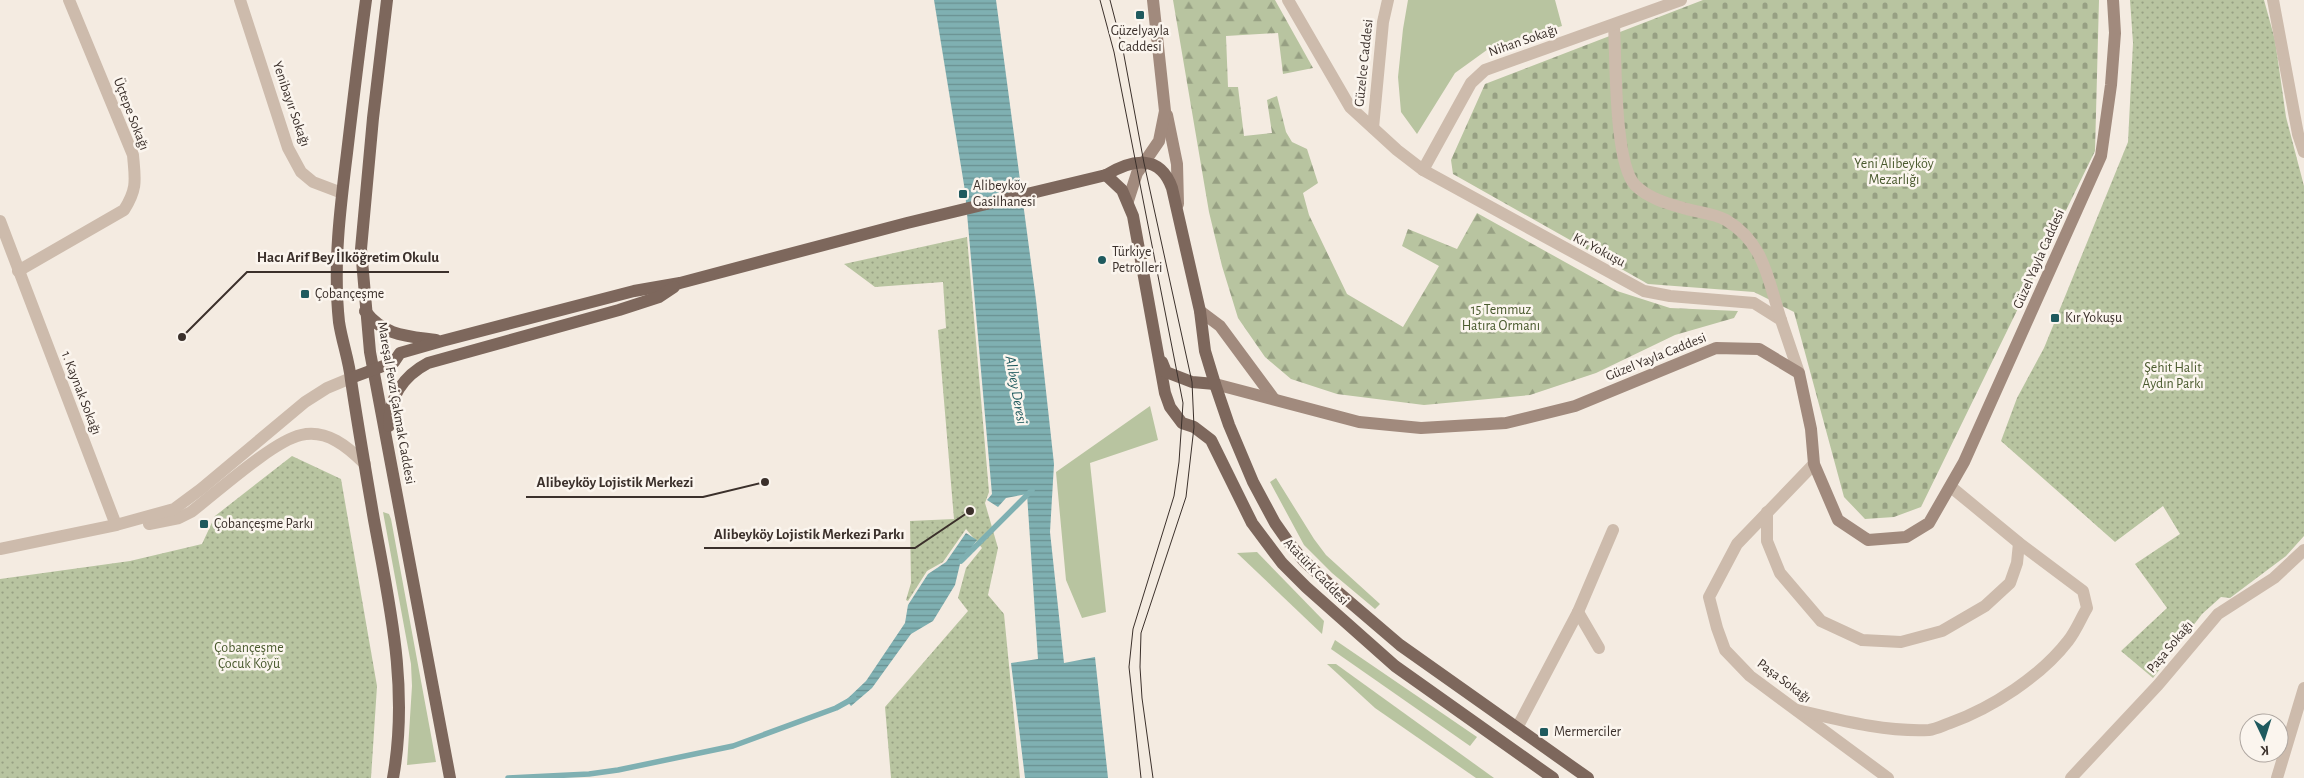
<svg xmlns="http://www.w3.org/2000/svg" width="2304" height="778" font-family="'Alegreya Sans',sans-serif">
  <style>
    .green { fill: #b8c4a0 }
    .forest { fill: url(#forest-firs) }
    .cemetery { fill: url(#cemetery-stones) }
    .park { fill: url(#park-dots) }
    .water { fill: url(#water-rules) }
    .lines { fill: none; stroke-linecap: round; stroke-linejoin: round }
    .stream { stroke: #7fb0b2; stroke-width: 5.5 }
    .minor { stroke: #cdbbac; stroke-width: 12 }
    .tertiary { stroke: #cdbbac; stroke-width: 12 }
    .secondary { stroke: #a18a7d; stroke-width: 12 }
    .primary { stroke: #7d675c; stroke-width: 12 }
    .tram { stroke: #3b302b; stroke-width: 1 }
    .poi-dot { fill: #1f5a5e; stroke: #fbf5ee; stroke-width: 2 }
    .labels { text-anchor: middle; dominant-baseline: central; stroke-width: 5; stroke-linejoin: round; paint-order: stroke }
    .poi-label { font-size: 14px; fill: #3b302b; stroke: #fbf5ee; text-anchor: start }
    .street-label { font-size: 14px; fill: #3b302b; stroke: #fbf5ee }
    .park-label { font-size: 14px; fill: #4a5a2e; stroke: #fbf5ee }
    .water-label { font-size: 15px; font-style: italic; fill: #1f5a5e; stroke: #fbf5ee }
    .leader { fill: none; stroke: #3b302b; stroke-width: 2 }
    .callout-dot { fill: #3b302b; stroke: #fbf5ee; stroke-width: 2 }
    .callout-label { font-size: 15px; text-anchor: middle; font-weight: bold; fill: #3b302b; stroke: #fbf5ee; stroke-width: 5; stroke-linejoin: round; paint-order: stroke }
  </style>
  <defs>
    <pattern id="forest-firs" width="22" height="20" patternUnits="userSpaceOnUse" patternTransform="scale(1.25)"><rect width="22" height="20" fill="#b8c4a0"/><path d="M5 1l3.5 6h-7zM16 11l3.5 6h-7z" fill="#97a083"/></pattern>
    <pattern id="cemetery-stones" width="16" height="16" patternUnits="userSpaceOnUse" patternTransform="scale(1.25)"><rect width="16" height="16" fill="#b8c4a0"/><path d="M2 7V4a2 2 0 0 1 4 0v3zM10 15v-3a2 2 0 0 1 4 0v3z" fill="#97a083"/></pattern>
    <pattern id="park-dots" width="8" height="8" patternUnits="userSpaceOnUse" patternTransform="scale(1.25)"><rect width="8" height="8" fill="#b8c4a0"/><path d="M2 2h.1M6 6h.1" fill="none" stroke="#97a083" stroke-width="1.8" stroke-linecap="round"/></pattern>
    <pattern id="water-rules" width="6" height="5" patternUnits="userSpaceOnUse" patternTransform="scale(1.25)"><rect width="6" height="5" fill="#7fb0b2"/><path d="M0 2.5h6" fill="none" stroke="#699091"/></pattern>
  </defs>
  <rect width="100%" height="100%" fill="#f4ebe1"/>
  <!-- green -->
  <g class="green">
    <path d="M1408 0H1555L1562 26 1491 47 1455 73 1417 134 1401 112 1398 77 1403 29Z"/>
    <path d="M1150 406 1158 440 1090 463 1106 612 1082 618 1066 580 1056 472Z"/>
    <path d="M1276 478 1314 539 1326 555 1380 604 1375 609 1332 573 1304 545 1270 482Z"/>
    <path d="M383 512 389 514 391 519 436 762 407 765 412 686 411 664Z"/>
    <path d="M1257 552 1324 621 1322 634 1237 553Z"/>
    <path d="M1335 640 1477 737 1470 746 1331 649Z"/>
    <path d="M1327 664H1336L1494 778H1476L1375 708Z"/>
  </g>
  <!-- forest -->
  <path class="forest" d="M1173 0H1275L1313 68 1283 74 1278 33 1226 36 1228 87H1238L1244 136 1272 133 1267 100 1277 96 1286 132 1292 142 1307 149 1318 183 1303 193 1309 215 1347 294 1403 327 1439 266 1402 246 1408 229 1457 249 1477 213 1617 291 1670 308 1738 311 1734 318 1675 335 1596 373 1530 395 1424 405 1337 394 1291 379 1265 357 1238 318 1222 266 1209 212Z"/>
  <!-- cemetery -->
  <path class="cemetery" d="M1703 0H2099L2095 151 1921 507 1894 517 1865 519 1844 497 1794 312 1754 292 1648 284 1453 174 1451 160 1485 84Z"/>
  <!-- park -->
  <g class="park">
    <path d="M2130 0H2264L2275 40 2286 117 2304 186V536L2286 556 2230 598 2221 597 2202 614 2153 678 2121 651 2167 608 2135 564 2180 534 2163 506 2115 542 2001 441 2017 398 2044 348 2128 142 2133 43Z"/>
    <path d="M967 237 989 492 985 503 998 548 988 595 1004 614 1020 778H891L885 707 968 611 958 598 966 568 982 548 966 529 943 562 927 571 908 601 906 600 911 583 910 521 954 519 938 330 946 328 943 282 875 287 844 264Z"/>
    <path d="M292 456 341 479 377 686 371 778H0V579L130 561 202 544 215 516Z"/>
  </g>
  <!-- water -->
  <g class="water">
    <path d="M934 0H996L1036 300 1054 464 1050 532 1064 663 1095 657 1108 778H1025L1011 663 1038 659 1027 494 1006 498 998 507 987 500 992 494 965 191Z"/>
    <path d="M966 533 977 540 960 564 955 585 933 621 911 634 872 688 851 706 846 700 866 681 905 623 908 605 928 574 946 562Z"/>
  </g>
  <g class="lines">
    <!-- stream -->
    <g class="stream">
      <path d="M961 561 1032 490"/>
      <path d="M508 778 589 774 618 770 733 746 836 708 854 698"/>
    </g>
    <!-- minor -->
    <g class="minor">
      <path d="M240 0 288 148 301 172 313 182 342 193"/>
      <path d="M1288 0 1350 107 1397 150 1423 170 1644 291 1670 296 1754 303 1781 320 1799 373"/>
      <path d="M2273 0 2298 134 2304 152"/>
      <path d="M1614 25C1616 58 1614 163 1635 185 1648 198 1666 203 1683 208 1696 212 1714 213 1726 220 1765 243 1768 281 1781 320"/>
      <path d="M1373 128 1383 22 1388 0"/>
      <path d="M1423 170 1471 83 1485 70 1681 0"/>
      <path d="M0 221 116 525"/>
      <path d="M18 271 124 210C138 188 135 179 133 155L69 0"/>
      <path d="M1814 464 1737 544 1709 597 1717 628 1725 650 1750 676 1888 778"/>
      <path d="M1767 512V541L1780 573 1821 621 1862 640 1901 642 1942 631 1985 606 2010 583 2017 563 2019 543"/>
      <path d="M1578 612 1599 648"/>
      <path d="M1797 710C1840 720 1884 732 1929 730 1936 729 1944 725 1950 723 1992 708 2041 676 2068 641 2076 631 2081 618 2087 608L2083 591 2019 543 1951 487"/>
      <path d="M1517 728 1578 612 1613 530"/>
      <path d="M2071 778 2158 685 2218 614 2274 578 2304 550"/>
      <path d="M2277 778 2304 688"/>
    </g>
    <!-- tertiary -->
    <g class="tertiary">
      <path d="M149 524 179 518 191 512C216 493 273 441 301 435 327 429 348 447 365 464"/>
      <path d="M0 549 116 525 174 509 201 489 305 402 327 388 351 378"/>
    </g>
    <!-- secondary -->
    <g class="secondary">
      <path d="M1167 115 1177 164 1178 204"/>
      <path d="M1128 201 1137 173 1159 141 1165 111 1153 0"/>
      <path d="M1200 311 1220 326 1274 399"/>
      <path d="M1215 384 1359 422 1421 428 1506 423 1575 406 1716 348 1759 349 1799 373 1811 429 1814 464 1838 520 1868 540 1906 537 1929 523 1964 462 2101 156 2111 85 2115 33 2113 0"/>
    </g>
    <!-- primary -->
    <g class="primary">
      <path d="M366 0C359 51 353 102 347 153 340 209 333 266 339 322 342 342 349 360 351 380 358 427 366 473 374 520 390 607 409 689 393 778"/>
      <path d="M387 0 373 118 361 249 370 352 450 778"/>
      <path d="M1106 175 1122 190 1133 216 1165 393 1170 407 1182 423 1194 427 1211 440 1252 523 1282 563 1306 587 1395 666 1553 778"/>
      <path d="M365 311C384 336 407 336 436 340"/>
      <path d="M1162 362 1166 372 1192 382 1215 384"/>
      <path d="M351 378 394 362 400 353 442 341 634 291 680 283 907 223 1106 175C1132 159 1160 154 1172 188L1200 311 1205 351 1215 384 1229 425 1253 482 1275 523 1289 543 1304 561 1338 592 1400 645 1588 778"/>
      <path d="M389 426C389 398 403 376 428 363L619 310 659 297 674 287"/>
    </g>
    <!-- tram -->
    <g class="tram">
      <path d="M1100 0 1114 52 1183 403 1179 462 1174 496 1133 629 1129 667 1141 778"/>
      <path d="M1110 0 1123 50 1144 163 1192 382 1194 427 1186 497 1141 633 1140 667 1142 698 1153 778"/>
    </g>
  </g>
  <!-- markers -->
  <g class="poi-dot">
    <rect x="1135" y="10" width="10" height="10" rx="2.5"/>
    <rect x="958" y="189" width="10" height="10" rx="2.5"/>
    <circle cx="1102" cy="260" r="5"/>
    <rect x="300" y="289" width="10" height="10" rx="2.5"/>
    <rect x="2050" y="313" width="10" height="10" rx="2.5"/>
    <rect x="199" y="519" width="10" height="10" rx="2.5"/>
    <rect x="1539" y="727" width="10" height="10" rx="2.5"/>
  </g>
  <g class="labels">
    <!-- poi labels -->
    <g class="poi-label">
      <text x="1140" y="31" text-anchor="middle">Güzelyayla<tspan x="1140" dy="16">Caddesi</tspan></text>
      <text x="973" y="186">Alibeyköy<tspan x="973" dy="16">Gasilhanesi</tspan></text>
      <text x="1112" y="252">Türkiye<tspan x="1112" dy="16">Petrolleri</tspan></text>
      <text x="315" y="294">Çobançeşme</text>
      <text x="2065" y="318">Kır Yokuşu</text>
      <text x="214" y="524">Çobançeşme Parkı</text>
      <text x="1554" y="732">Mermerciler</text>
    </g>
    <!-- street labels -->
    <g class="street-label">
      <text transform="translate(1523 41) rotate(-19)">Nihan Sokağı</text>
      <text transform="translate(1364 63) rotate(-84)">Güzelce Caddesi</text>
      <text transform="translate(291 104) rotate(71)">Yenibayır Sokağı</text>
      <text transform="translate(131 114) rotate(69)">Üçtepe Sokağı</text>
      <text transform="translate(1599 250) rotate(28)">Kır Yokuşu</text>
      <text transform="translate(2039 259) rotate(-66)">Güzel Yayla Caddesi</text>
      <text transform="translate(1656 357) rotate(-22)">Güzel Yayla Caddesi</text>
      <text transform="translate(81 393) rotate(69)">1. Kaynak Sokağı</text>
      <text transform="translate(396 403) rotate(80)">Mareşal Fevzi Çakmak Caddesi</text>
      <text transform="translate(1316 572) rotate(46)">Atatürk Caddesi</text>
      <text transform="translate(2170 647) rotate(-50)">Paşa Sokağı</text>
      <text transform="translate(1784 681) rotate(37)">Paşa Sokağı</text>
    </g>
    <!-- park labels -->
    <g class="park-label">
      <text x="1894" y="164">Yeni Alibeyköy<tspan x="1894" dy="16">Mezarlığı</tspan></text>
      <text x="1501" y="310">15 Temmuz<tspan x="1501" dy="16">Hatıra Ormanı</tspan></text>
      <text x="2173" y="368">Şehit Halit<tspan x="2173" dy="16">Aydın Parkı</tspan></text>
      <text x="249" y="648">Çobançeşme<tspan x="249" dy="16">Çocuk Köyü</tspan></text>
    </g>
    <!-- water labels -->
    <g class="water-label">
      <text transform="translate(1016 390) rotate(80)">Alibey Deresi</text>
    </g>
  </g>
  <!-- callouts -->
  <path class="leader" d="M182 337L247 272H449M765 482L703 497H526M970 511L915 548H704"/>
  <g class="callout-dot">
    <circle cx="182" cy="337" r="5"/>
    <circle cx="765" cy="482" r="5"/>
    <circle cx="970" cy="511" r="5"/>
  </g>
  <g class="callout-label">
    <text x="348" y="262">Hacı Arif Bey İlköğretim Okulu</text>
    <text x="615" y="487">Alibeyköy Lojistik Merkezi</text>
    <text x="809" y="539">Alibeyköy Lojistik Merkezi Parkı</text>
  </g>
  <!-- north arrow -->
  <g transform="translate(2264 738) rotate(176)"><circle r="24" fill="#fbf5ee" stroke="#aea6a0"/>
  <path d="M0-4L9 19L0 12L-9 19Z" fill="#1f5a5e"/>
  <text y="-8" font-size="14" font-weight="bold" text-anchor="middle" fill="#3b302b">K</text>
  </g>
</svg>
